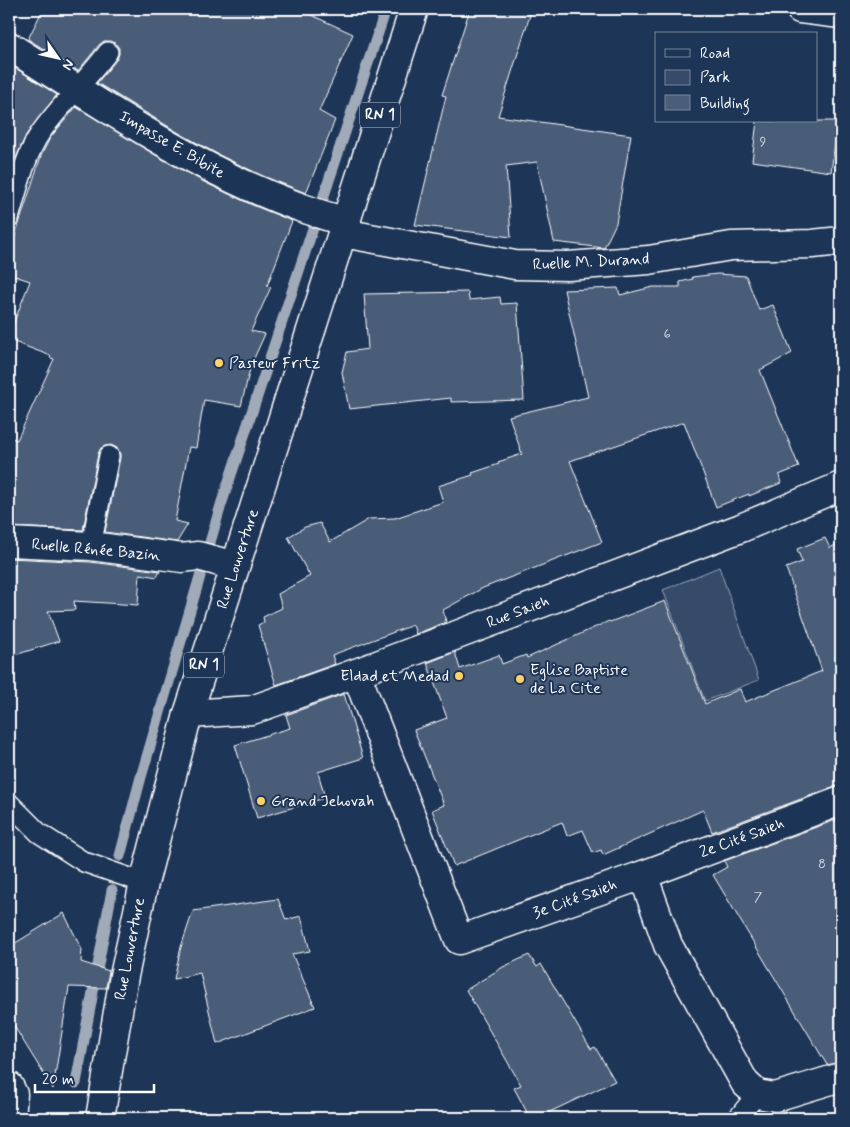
<svg xmlns="http://www.w3.org/2000/svg" width="850" height="1127" font-family="Mynerve,sans-serif">
  <style>
    .green { fill: #364b69; stroke: #9aa5b4 }
    .lines { fill: none; stroke-linecap: round; stroke-linejoin: round }
    .stream { stroke: #a0aab8; stroke-width: 11 }
    .building { fill: #4a5d79; stroke: #fff }
    .service-casing { stroke: #fff; stroke-width: 22 }
    .minor-casing { stroke: #fff; stroke-width: 31 }
    .primary-casing { stroke: #fff; stroke-width: 31 }
    .service { stroke: #1d3557; stroke-width: 19 }
    .minor { stroke: #1d3557; stroke-width: 28 }
    .primary { stroke: #1d3557; stroke-width: 28 }
    .poi-dot { fill: #ffd166; stroke: #1d3557; stroke-width: 2 }
    .labels { text-anchor: middle; dominant-baseline: central; stroke-width: 4; stroke-linejoin: round; paint-order: stroke }
    .number-label { font-size: 14px; fill: #d2d6de }
    .shield { fill: #1d3557; stroke: #bbc2cd; stroke-width: 1 }
    .shield-label { font-size: 15px; font-weight: bold; fill: #fff }
    .street-label { font-size: 16px; fill: #fff; stroke: #1d3557 }
    .poi-label { font-size: 16px; fill: #fff; stroke: #1d3557; text-anchor: start }
  </style>
  <rect width="100%" height="100%" fill="#1d3557"/>
  <filter id="ink" filterUnits="userSpaceOnUse"><feTurbulence type="fractalNoise" baseFrequency=".02" numOctaves="2"/><feDisplacementMap in="SourceGraphic" scale="10" xChannelSelector="R" yChannelSelector="G"/><feConvolveMatrix kernelMatrix="1 2 1 2 8 2 1 2 1" color-interpolation-filters="sRGB"/></filter>
  <g filter="url(#ink)">
    <!-- green -->
    <path class="green" d="M719 567 759 680 705 701 663 590Z"/>
    <g class="lines">
      <!-- stream -->
      <g class="stream">
        <path d="M120 856 141 777 221 505 386 9"/>
        <path d="M76 1083 112 890"/>
      </g>
    </g>
    <!-- building -->
    <g class="building">
      <path d="M43 9H298L353 34 319 111 335 120 306 193 263 176 221 156 179 133 97 83 117 59 119 54V48L115 43 110 41H104L99 45 78 71 28 39Z"/>
      <path d="M470 9H532L498 116 631 135 616 223 604 248 554 242 537 162 506 166 511 237 415 225 446 96 442 95Z"/>
      <path d="M14 67 57 95 26 135 12 167 9 166V77Z"/>
      <path d="M76 107 164 160 206 183 250 204 292 221 267 286 271 287 251 331 265 334 251 365 241 406 204 400 196 448 189 447 175 521 188 524 177 542 105 532 120 458V453L117 448 111 445 105 446 101 448 98 454 83 530 9 527V437L17 440 54 359 50 358 51 356 9 340V335L30 281 9 274V255L41 156 50 138Z"/>
      <path d="M757 121H838L831 172 752 161Z"/>
      <path d="M717 274 746 276 759 310 773 305 792 353 760 370 799 467 779 475 781 483 749 496V494L716 507 684 422 570 461 602 542 483 588 443 610 446 622 416 634 413 625 332 655 335 664 276 685 258 625 264 622 263 617 282 608 278 594 310 576 288 537 305 527 320 523 330 542 369 519 395 518 443 502 438 486 473 475 472 473 499 464 498 462 522 454 509 416 588 397 564 290 618 288 620 295 653 287H680V282L693 279 692 277Z"/>
      <path d="M468 292 469 300 500 297 501 304 517 303 524 400 451 402V398L349 409 342 372 347 352 368 349 364 294Z"/>
      <path d="M825 538 830 548 841 542V786H836L712 832 703 810 603 855 601 850 593 853 583 830 567 836 562 822 454 866 432 810 444 805 414 730 447 718 427 663 455 652 460 669 499 655 502 664 526 655 527 658 609 621 610 622 665 601 705 704 740 689 745 702 822 671 786 568 802 562 797 549Z"/>
      <path d="M9 558 90 562 160 571 157 577 140 574 138 605 74 601 75 610 48 611 59 641 9 657Z"/>
      <path d="M344 694 363 758 318 772 325 798 257 818 235 745 290 728 286 715Z"/>
      <path d="M841 818V1062L827 1065 713 875 727 867 724 861Z"/>
      <path d="M278 899 286 920 301 916 310 951 292 954 315 1007 217 1044 200 973 174 979 181 947 193 911Z"/>
      <path d="M64 913 82 950 81 962 109 971 106 988 69 987 53 1089 9 1018V947Z"/>
      <path d="M529 955 537 967 541 964 591 1049 595 1047 615 1081 537 1118H530L514 1088 521 1085 466 990 503 967Z"/>
    </g>
    <g class="lines">
      <defs>
        <g id="service">
          <path d="M9 218C17 191 25 155 41 132 61 104 87 80 108 52"/>
          <path d="M91 546 109 456"/>
          <path d="M9 803 39 833 84 862 144 883"/>
          <path d="M738 1118 757 1094"/>
        </g>
        <g id="minor">
          <path d="M800 9 841 14"/>
          <path d="M9 46C116 113 223 189 347 222"/>
          <path d="M343 233 515 265 568 266 649 260 731 246 812 244 841 241"/>
          <path d="M9 542 91 546 182 558 198 556 235 566"/>
          <path d="M356 673 459 940 643 875 668 945 745 1083 757 1094 775 1097 841 1077"/>
          <path d="M188 714 252 710 356 673 741 528 841 486"/>
          <path d="M643 875 841 801"/>
          <path d="M9 1086 13 1094 11 1118"/>
        </g>
        <path id="primary" d="M100 1118 124 976 144 883 188 714 414 9"/>
      </defs>
      <!-- service casing -->
      <use href="#service" class="service-casing"/>
      <!-- minor casing -->
      <use href="#minor" class="minor-casing"/>
      <!-- primary casing -->
      <use href="#primary" class="primary-casing"/>
      <!-- service -->
      <use href="#service" class="service"/>
      <!-- minor -->
      <use href="#minor" class="minor"/>
      <!-- primary -->
      <use href="#primary" class="primary"/>
    </g>
  </g>
  <!-- markers -->
  <g class="poi-dot">
    <circle cx="219" cy="363" r="5"/>
    <circle cx="459" cy="676" r="5"/>
    <circle cx="520" cy="679" r="5"/>
    <circle cx="261" cy="801" r="5"/>
  </g>
  <g class="labels">
    <!-- number labels -->
    <g class="number-label">
      <text x="763" y="142">9</text>
      <text x="667" y="334">6</text>
      <text x="822" y="864">8</text>
      <text x="758" y="897">7</text>
    </g>
    <!-- shield labels -->
    <g class="shield">
      <rect x="360" y="102.5" width="40" height="25" rx="4"/>
      <rect x="184" y="652.5" width="40" height="25" rx="4"/>
    </g>
    <g class="shield-label">
      <text x="380" y="115">RN 1</text>
      <text x="204" y="665">RN 1</text>
    </g>
    <!-- street labels -->
    <g class="street-label">
      <text transform="translate(172 145) rotate(30)">Impasse E. Bibite</text>
      <text transform="translate(591 262) rotate(-3)">Ruelle M. Durand</text>
      <text transform="translate(96 550) rotate(5)">Ruelle Rénée Bazin</text>
      <text transform="translate(238 559) rotate(-72)">Rue Louverture</text>
      <text transform="translate(518 612) rotate(-21)">Rue Saieh</text>
      <text transform="translate(742 838) rotate(-20)">2e Cité Saieh</text>
      <text transform="translate(575 899) rotate(-20)">3e Cité Saieh</text>
      <text transform="translate(130 949) rotate(-79)">Rue Louverture</text>
    </g>
    <!-- poi labels -->
    <g class="poi-label">
      <text x="229" y="363">Pasteur Fritz</text>
      <text x="530" y="670">Eglise Baptiste<tspan x="530" dy="18">de La Cite</tspan></text>
      <text x="449" y="676" text-anchor="end">Eldad et Medad</text>
      <text x="271" y="801">Grand Jehovah</text>
    </g>
  </g>
  <!-- margin -->
  <rect width="850" height="1127" fill="none" stroke="#1d3557" stroke-width="30"/>
  <rect x="15" y="15" width="820" height="1097" fill="none" stroke="#fff" stroke-width="2" filter="url(#ink)"/>
  <!-- legend -->
  <rect x="655" y="32" width="162" height="90" fill="#1d3557" stroke="#77869a"/>
  <rect x="665" y="49" width="25" height="8" fill="#1d3557" stroke="#77869a"/>
  <text x="700" y="58" font-size="15" fill="#ffffff">Road</text>
  <rect x="665" y="70" width="25" height="15" fill="#364b69" stroke="#77869a"/>
  <text x="700" y="82" font-size="15" fill="#ffffff">Park</text>
  <rect x="665" y="95" width="25" height="15" fill="#4a5d79" stroke="#77869a"/>
  <text x="700" y="108" font-size="15" fill="#ffffff">Building</text>
  <!-- north arrow -->
  <g transform="translate(58 58) rotate(124)" stroke="#1d3557" stroke-width="4" paint-order="stroke">
  <path d="M0-4L9 19L0 12L-9 19Z" fill="#ffffff"/>
  <text y="-8" font-size="14" font-weight="bold" text-anchor="middle" fill="#ffffff">N</text>
  </g>
  <!-- scale -->
  <path d="M35 1084v8h119v-8" fill="none" stroke="#ffffff" stroke-width="2.5"/>
  <text x="42" y="1084" font-size="15" fill="#ffffff" stroke="#1d3557" stroke-width="4" paint-order="stroke">20 m</text>
</svg>
